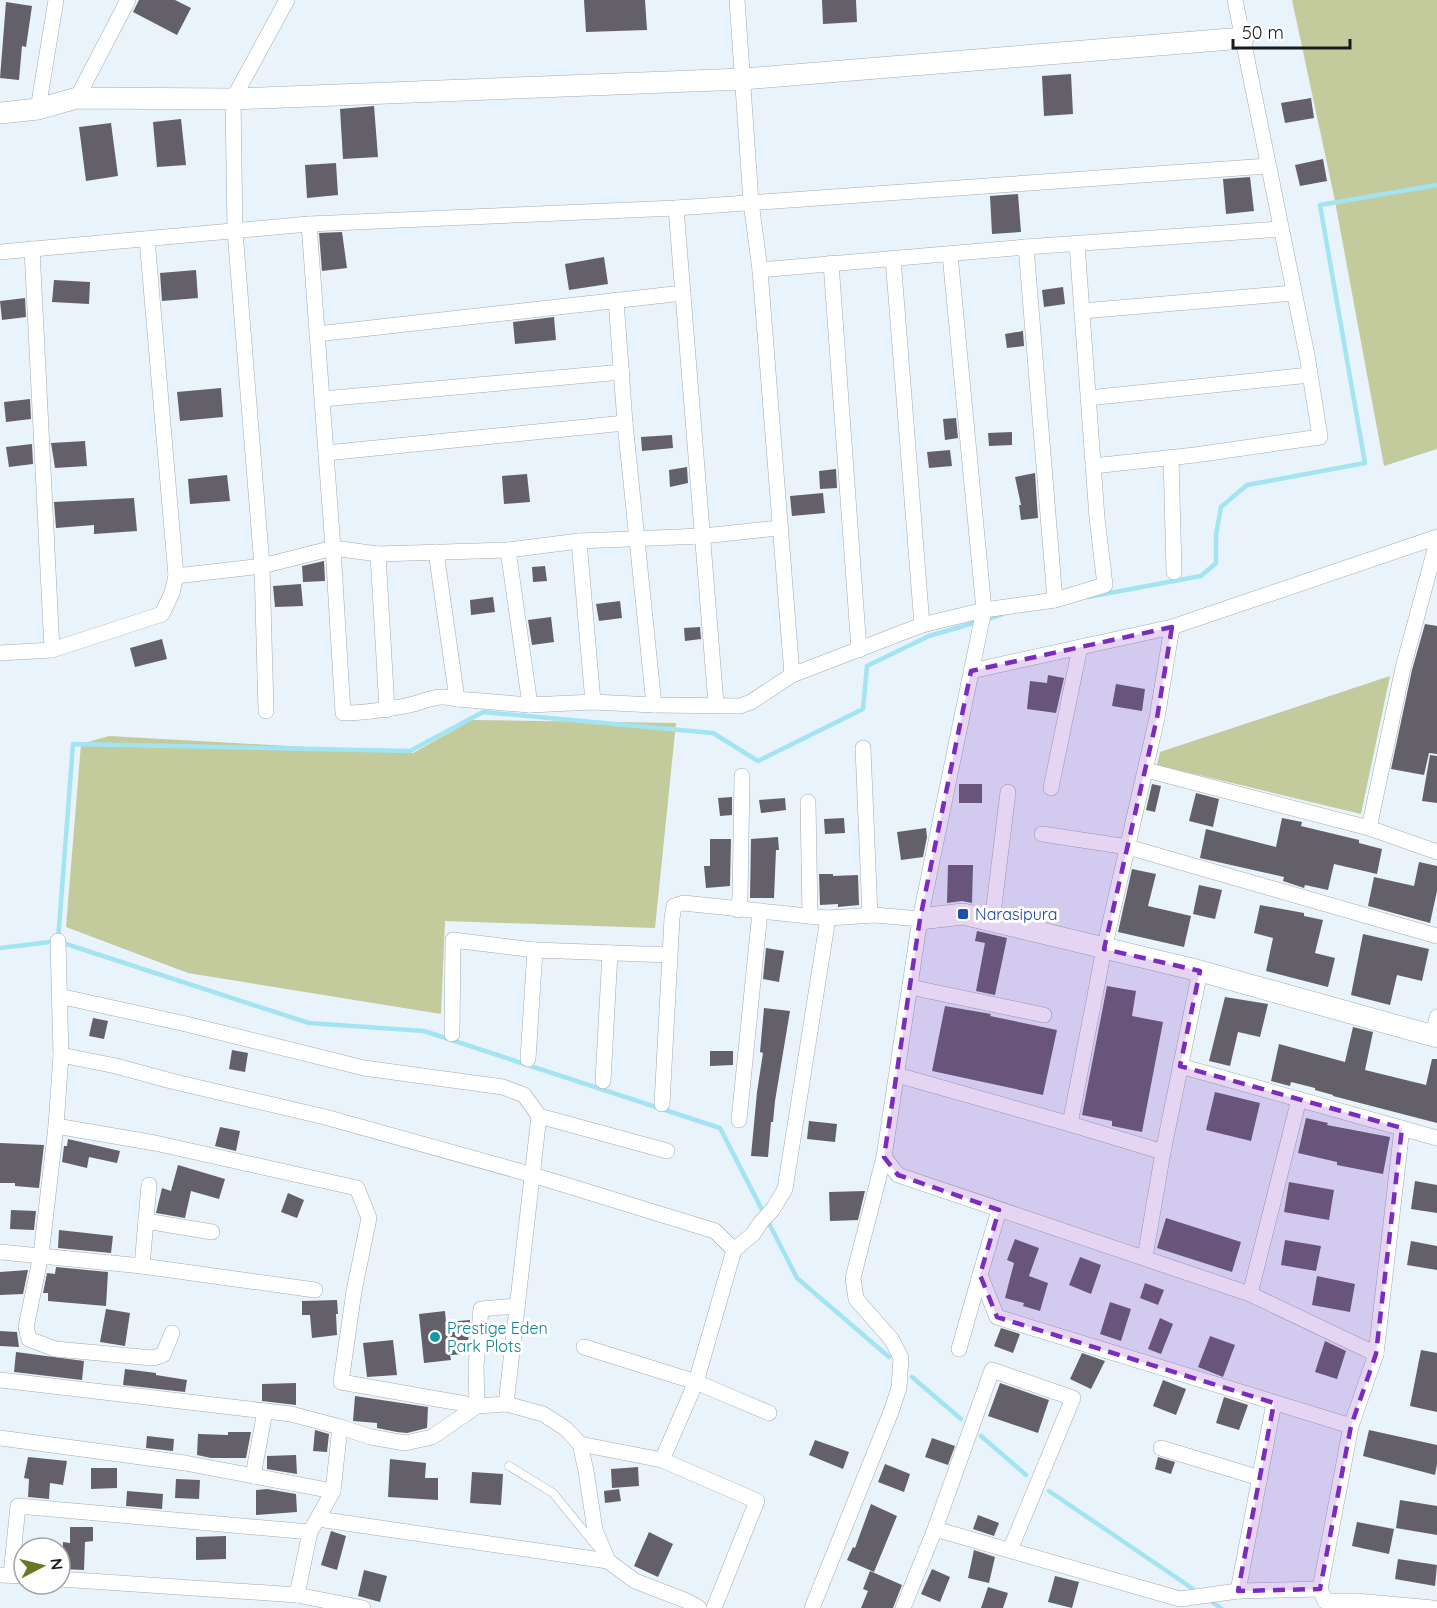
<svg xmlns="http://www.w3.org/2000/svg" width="1437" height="1608" font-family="Quicksand,sans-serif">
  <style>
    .green { fill: #c3ca9b }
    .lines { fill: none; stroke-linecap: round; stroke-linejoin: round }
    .stream { stroke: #a3e4f2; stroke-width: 4.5 }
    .building { fill: #646069 }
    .lane-casing { stroke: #a2aab3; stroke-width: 9 }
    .street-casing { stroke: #a2aab3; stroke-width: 16 }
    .secondary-casing { stroke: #a2aab3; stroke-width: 22 }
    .lane { stroke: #fff; stroke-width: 8 }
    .street { stroke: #fff; stroke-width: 15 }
    .secondary { stroke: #fff; stroke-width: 21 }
    .marked { fill: #7b2cbf; fill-opacity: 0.2; stroke: #7b2cbf; stroke-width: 4.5; stroke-dasharray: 12 8; stroke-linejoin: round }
    .transit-dot { fill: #1a4fb4; stroke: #fff; stroke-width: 2 }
    .culture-dot { fill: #0f9aa8; stroke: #fff; stroke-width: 2 }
    .labels { text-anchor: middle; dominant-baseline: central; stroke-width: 6; stroke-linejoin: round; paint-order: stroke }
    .transit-label { font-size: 16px; fill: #164399; stroke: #fff; text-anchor: start }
    .culture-label { font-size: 16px; fill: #0d838f; stroke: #fff; text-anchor: start }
  </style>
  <rect width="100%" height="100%" fill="#e9f3fc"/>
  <!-- green -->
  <g class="green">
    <path d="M1292 0H1437V449L1384 466 1334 196Z"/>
    <path d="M1390 676 1361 814 1157 765 1160 752Z"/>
    <path d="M472 720 676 723 655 928 445 921 441 1014 188 973 66 927 81 744 109 736 413 753Z"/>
  </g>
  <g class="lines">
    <!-- stream -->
    <g class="stream">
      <path d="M1088 597 1201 576 1216 563V535L1221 507 1247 485 1365 463 1320 205 1437 185"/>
      <path d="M985 620 1003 614"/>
      <path d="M60 942 309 1023 424 1031 720 1128 797 1278 889 1357"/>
      <path d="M0 948 58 941 73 744 410 751 483 712 713 733 758 761 863 709 867 666 929 636 977 622"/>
      <path d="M912 1377 961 1419"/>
      <path d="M981 1436 1026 1475"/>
      <path d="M1049 1491 1199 1593"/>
      <path d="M1208 1599 1221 1608"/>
    </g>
  </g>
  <!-- building -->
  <g class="building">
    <path d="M139 0H175L191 8 177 35 133 12Z"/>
    <path d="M584 0H645L647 30 586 32Z"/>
    <path d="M822 0H856L857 22 823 24Z"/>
    <path d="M6 2 32 6 26 47 22 46 19 80 0 78Z"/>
    <path d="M1071 74 1073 114 1044 116 1042 76Z"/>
    <path d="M1311 98 1314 118 1285 123 1281 103Z"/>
    <path d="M374 106 378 157 343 159 340 109Z"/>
    <path d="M181 119 186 165 157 167 153 122Z"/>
    <path d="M111 123 118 176 86 181 79 127Z"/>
    <path d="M1323 159 1327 181 1300 186 1295 165Z"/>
    <path d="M336 163 338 195 307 198 305 165Z"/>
    <path d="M1250 177 1254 211 1226 214 1223 179Z"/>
    <path d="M1018 194 1021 232 992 234 990 196Z"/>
    <path d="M342 232 347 268 322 271 319 233Z"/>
    <path d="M604 257 608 284 569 290 565 264Z"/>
    <path d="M196 270 198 298 162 301 160 273Z"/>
    <path d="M54 280 90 282 89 304 52 302Z"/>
    <path d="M1063 287 1065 304 1044 307 1042 290Z"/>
    <path d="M25 298 26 317 2 320 0 301Z"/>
    <path d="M554 317 556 340 515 344 513 322Z"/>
    <path d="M1023 331 1024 346 1007 348 1005 334Z"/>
    <path d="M221 388 223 417 180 421 177 392Z"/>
    <path d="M30 399 31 419 6 422 4 402Z"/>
    <path d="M956 418 958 438 945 440 943 419Z"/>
    <path d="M1012 432V445L989 446 988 433Z"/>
    <path d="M672 435 673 448 642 451 641 437Z"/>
    <path d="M85 441 87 466 55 468 51 443Z"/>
    <path d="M32 444 33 464 9 467 6 447Z"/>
    <path d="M950 450 952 466 929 468 927 452Z"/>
    <path d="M687 467 688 483 670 487 669 470Z"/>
    <path d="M836 469 837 488 820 489 819 471Z"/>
    <path d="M1035 473 1038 518 1021 520 1019 505H1021L1015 477Z"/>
    <path d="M527 474 530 502 504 504 502 476Z"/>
    <path d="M227 475 230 501 190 504 188 479Z"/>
    <path d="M823 493 825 513 792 516 790 496Z"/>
    <path d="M134 498 137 531 94 534V525L56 528 54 502Z"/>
    <path d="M324 561 325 581 303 582 302 566Z"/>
    <path d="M545 566 547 581 533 582 532 567Z"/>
    <path d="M301 584 303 606 275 607 273 586Z"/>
    <path d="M493 597 495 612 471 615 470 600Z"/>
    <path d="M620 601 622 618 599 621 596 604Z"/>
    <path d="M551 617 554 642 532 645 528 620Z"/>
    <path d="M1425 624 1437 626V754L1429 753 1424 775 1391 769 1412 670Z"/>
    <path d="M700 627 701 639 685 641 684 628Z"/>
    <path d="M162 639 167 659 135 667 130 648Z"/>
    <path d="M1048 675 1064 678 1056 713 1027 709 1030 681 1047 683Z"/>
    <path d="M1116 684 1145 689 1142 711 1112 706Z"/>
    <path d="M1430 755 1437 756V803L1422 801Z"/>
    <rect x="959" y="784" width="23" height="19"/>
    <path d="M1152 784 1161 786 1155 812 1146 810Z"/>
    <path d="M1196 793 1219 799 1213 827 1189 821Z"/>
    <path d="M732 797V815L720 816 718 798Z"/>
    <path d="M785 798 786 810 761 813 759 800Z"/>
    <path d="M844 818 845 833 825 834 824 819Z"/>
    <path d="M1282 818 1302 822 1301 826 1359 840V843L1382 849 1377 874 1334 864 1328 890 1305 885 1304 888 1283 881 1284 877 1200 858 1206 829 1276 847Z"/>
    <path d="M926 828 927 837 923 857 901 860 897 832Z"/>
    <path d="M778 837 779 850H776L774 898H750L751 839Z"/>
    <path d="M710 839H731L730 886 706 888 704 866H710Z"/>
    <path d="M1419 862 1437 866V891L1430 923 1368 906 1374 877 1414 886Z"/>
    <path d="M948 865H973L972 903 962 901 947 903Z"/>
    <path d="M1132 869 1156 874 1148 906 1191 916 1184 947 1118 932Z"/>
    <path d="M819 874H833V876L858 875 859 905 838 907V904L820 905Z"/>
    <path d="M1199 885 1222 890 1215 919 1193 914Z"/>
    <path d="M1260 905 1304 913V916L1323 920 1315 953 1335 958 1328 987 1266 971 1273 938 1254 933Z"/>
    <path d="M977 931 1007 938 995 995 976 991 985 943 975 941Z"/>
    <path d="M1363 934 1429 949 1422 981 1397 975 1390 1005 1351 995Z"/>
    <path d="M766 948 784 951 779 982 763 979Z"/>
    <path d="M1107 986 1136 991 1132 1016 1163 1022 1142 1132 1112 1126V1121L1082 1115Z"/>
    <path d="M1225 997 1268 1004 1260 1037 1238 1032 1230 1066 1209 1061Z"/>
    <path d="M945 1006 991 1014 990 1016 1057 1030 1043 1095 932 1071Z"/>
    <path d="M764 1008 790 1011 775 1101 773 1122H771L768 1157 751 1156 757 1092 763 1053 760 1052Z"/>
    <path d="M93 1018 108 1021 104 1039 89 1036Z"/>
    <path d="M1353 1027 1373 1032 1365 1070 1426 1085 1432 1059H1437V1123L1333 1096V1095L1315 1090V1088L1291 1082 1290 1086 1271 1081 1279 1044 1345 1062Z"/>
    <path d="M232 1050 248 1053 245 1072 229 1069Z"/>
    <path d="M710 1051H733V1065L710 1066Z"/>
    <path d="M1215 1092 1260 1103 1251 1141 1206 1130Z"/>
    <path d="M1306 1118 1328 1123 1327 1125 1390 1137 1383 1174 1337 1165V1162L1298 1153Z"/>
    <path d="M809 1121 837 1124 835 1142 807 1139Z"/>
    <path d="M220 1127 240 1131 236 1151 215 1146Z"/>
    <path d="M68 1139 120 1151 117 1163 89 1157 87 1168 62 1162 64 1146H67Z"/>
    <path d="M0 1143 44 1145 39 1188 15 1186V1183H0Z"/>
    <path d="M178 1165 225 1179 219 1199 191 1191 185 1218 156 1213 162 1188 171 1191Z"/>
    <path d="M1415 1181 1437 1185V1213L1411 1209Z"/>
    <path d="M1289 1182 1334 1190 1329 1220 1284 1212Z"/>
    <path d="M865 1191 858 1220 830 1221 829 1192Z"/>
    <path d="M288 1193 304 1200 297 1218 281 1212Z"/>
    <path d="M11 1210 36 1211 34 1230 10 1229Z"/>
    <path d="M1166 1218 1241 1242 1232 1272 1157 1248Z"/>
    <path d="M59 1230 113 1236 111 1253 58 1248Z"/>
    <path d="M1015 1239 1039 1248 1029 1276 1048 1283 1040 1311 1023 1306 1024 1303 1005 1298 1014 1263 1007 1260Z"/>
    <path d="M1285 1240 1321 1246 1316 1271 1281 1265Z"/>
    <path d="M1411 1241 1437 1246V1270L1407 1265Z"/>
    <path d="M1080 1257 1101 1265 1091 1294 1069 1285Z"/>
    <path d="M56 1267 108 1272 106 1306 48 1301V1293H43L47 1273 55 1274Z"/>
    <path d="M28 1270 23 1294 0 1295V1272Z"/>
    <path d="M1317 1276 1355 1284 1350 1312 1312 1305Z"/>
    <path d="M1145 1283 1164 1290 1158 1305 1140 1298Z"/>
    <path d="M337 1300 338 1314H336L337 1335 312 1338 310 1315H302V1301Z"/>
    <path d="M1110 1302 1131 1309 1121 1341 1100 1334Z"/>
    <path d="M106 1309 130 1313 125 1346 100 1342Z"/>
    <path d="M445 1311 446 1322 470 1320 467 1354 450 1355 451 1360 424 1363 419 1314Z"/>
    <path d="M1160 1318 1173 1324 1161 1354 1148 1349Z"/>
    <path d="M1001 1328 1020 1334 1013 1353 994 1346Z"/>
    <path d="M0 1331 17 1332 19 1347 0 1346Z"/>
    <path d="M1210 1336 1235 1345 1223 1377 1198 1367Z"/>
    <path d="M393 1340 397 1375 367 1377 363 1343Z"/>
    <path d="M1325 1341 1346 1351 1337 1379 1315 1372Z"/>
    <path d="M1421 1350 1437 1353V1412L1410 1406Z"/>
    <path d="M16 1352 84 1361 82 1380 14 1372Z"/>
    <path d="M1082 1353 1105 1361 1091 1389 1070 1379Z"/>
    <path d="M125 1369 156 1373V1375L187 1380 185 1392 123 1385Z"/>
    <path d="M1163 1380 1186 1389 1176 1415 1153 1406Z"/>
    <path d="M296 1383V1405L262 1401V1384Z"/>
    <path d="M1000 1383 1049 1400 1038 1433 988 1416Z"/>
    <path d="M355 1396 428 1407 427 1428 407 1433 397 1432 377 1428V1423L353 1421Z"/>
    <path d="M1224 1397 1248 1405 1239 1430 1216 1423Z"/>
    <path d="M315 1430 329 1434 327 1452 313 1451Z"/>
    <path d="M1369 1430 1437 1445V1464L1435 1475 1363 1456Z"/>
    <path d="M228 1432H251L246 1458H211L197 1455 198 1434 228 1435Z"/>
    <path d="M147 1436 174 1439 173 1451 146 1448Z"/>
    <path d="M932 1438 955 1446 948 1465 925 1457Z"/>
    <path d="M815 1440 849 1452 843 1469 809 1455Z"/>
    <path d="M296 1455 297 1474 267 1469V1456Z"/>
    <path d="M28 1457 67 1461 63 1485 50 1483 49 1499 28 1497 29 1479 24 1478Z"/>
    <path d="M1158 1457 1175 1462 1171 1474 1155 1469Z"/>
    <path d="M390 1459 426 1463 425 1478H438V1500L388 1497Z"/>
    <path d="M885 1464 910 1474 904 1492 878 1482Z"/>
    <path d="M638 1467 639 1486 612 1488 611 1469Z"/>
    <path d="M91 1468H117V1488L91 1489Z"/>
    <path d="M472 1472 503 1474 501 1505 470 1503Z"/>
    <path d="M176 1479 200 1480 199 1499 175 1498Z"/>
    <path d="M267 1489 296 1494 297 1512 256 1515V1490Z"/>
    <path d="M619 1489 621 1501 605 1503 604 1491Z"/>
    <path d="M127 1491 163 1494 162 1509 126 1506Z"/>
    <path d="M1400 1500 1437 1506V1535L1396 1528Z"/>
    <path d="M871 1504 897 1516 874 1572 847 1560 853 1547 855 1548Z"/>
    <path d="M978 1515 999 1523 994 1536 973 1529Z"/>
    <path d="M1357 1522 1394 1529 1389 1554 1352 1546Z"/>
    <path d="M70 1527H93V1541L85 1542 84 1570 62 1569 63 1542 70 1543Z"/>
    <path d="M331 1531 346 1536 337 1570 321 1565Z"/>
    <path d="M649 1532 673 1544 658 1577 634 1566Z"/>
    <path d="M226 1536V1559L196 1560V1537Z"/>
    <path d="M974 1550 995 1557 989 1583 968 1578Z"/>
    <path d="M1398 1559 1437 1565 1435 1586 1395 1579Z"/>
    <path d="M932 1569 950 1577 940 1602 921 1594Z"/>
    <path d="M364 1570 387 1576 380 1602 358 1596Z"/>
    <path d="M870 1571 902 1585 893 1608H861L868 1591 863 1589Z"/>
    <path d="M1055 1576 1079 1582 1072 1608 1048 1602Z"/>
    <path d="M988 1587 1008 1593 1003 1608H981Z"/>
  </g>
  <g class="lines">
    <defs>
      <path id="lane" d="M509 1466 553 1493 597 1547"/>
      <g id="street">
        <path d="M737 0 751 202 760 270 792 675"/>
        <path d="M77 98 128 0"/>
        <path d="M38 109 56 0"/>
        <path d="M676 208 716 704"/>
        <path d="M309 224 333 548 343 713C364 713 384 710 405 706 426 702 435 693 457 699"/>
        <path d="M147 239 176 576"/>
        <path d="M1026 247 1055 600"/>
        <path d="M32 249 52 650"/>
        <path d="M0 252 309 224 676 208 1268 166"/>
        <path d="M893 258 922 625"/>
        <path d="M831 263 859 650"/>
        <path d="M760 270 1026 247 1281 229"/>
        <path d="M616 300 625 423 654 705"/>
        <path d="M1082 311 1294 293"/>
        <path d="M317 334 683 293"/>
        <path d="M1088 398 1310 375"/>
        <path d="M323 399 622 372"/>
        <path d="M326 453 625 423"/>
        <path d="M1171 457 1174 572"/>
        <path d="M1093 466 1195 455 1320 437 1307 355 1235 0"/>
        <path d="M579 541 593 702"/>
        <path d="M508 550 530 705"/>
        <path d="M436 552 457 699 530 705 593 702 654 705 740 706 751 702 792 675 922 625 984 610 1055 600 1105 585 1097 518 1077 244"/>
        <path d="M378 554 387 710"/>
        <path d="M0 653 52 650 162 614 172 593 176 576 262 566 333 548 378 554 508 550 579 541 703 536 779 528"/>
        <path d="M971 671 1172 627 1437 537"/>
        <path d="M266 711 262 566 235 231 233 99 287 0"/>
        <path d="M863 748 870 915"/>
        <path d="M1146 770 1369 828 1437 852"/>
        <path d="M1051 788 1080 647"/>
        <path d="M808 802 810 916"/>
        <path d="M1369 828 1403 668 1437 542"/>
        <path d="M1042 834 1128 847 1437 936"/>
        <path d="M738 910 740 898 742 776"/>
        <path d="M920 919 984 610 950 254"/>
        <path d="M992 922 1008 792"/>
        <path d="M58 941 61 1055 56 1126 41 1255 26 1327 29 1339 55 1349 153 1358 163 1355 172 1333"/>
        <path d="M910 987 1044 1015"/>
        <path d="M59 996 186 1024 364 1068 503 1087 524 1095 539 1116"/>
        <path d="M452 1034 453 940 535 950 670 955"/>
        <path d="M1433 1036 1437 1017"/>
        <path d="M61 1055 116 1066 171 1081 325 1117 533 1175 715 1231 734 1250 696 1382 662 1460 580 1444"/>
        <path d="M528 1059 535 950"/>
        <path d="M1180 1066 1437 1138"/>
        <path d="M897 1075 1070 1124 1104 949 1157 718 1172 627"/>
        <path d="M603 1081 610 953"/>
        <path d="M662 1104 672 918 674 906 683 903 828 918 875 915 920 919 884 1157 898 1175 1250 1294 1376 1354"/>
        <path d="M739 1120 760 912"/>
        <path d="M1070 1124 1163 1152 1145 1257"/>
        <path d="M56 1126 155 1143 357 1188 369 1218 354 1291 341 1382 477 1406 476 1367 481 1309 517 1306"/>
        <path d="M1402 1128 1376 1354 1351 1426 1320 1589 1325 1601H1356L1433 1608"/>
        <path d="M1163 1152 1200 971"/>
        <path d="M999 1210 980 1275 997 1317 1351 1426"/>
        <path d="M146 1221 212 1232"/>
        <path d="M734 1250 753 1234 761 1222 773 1209 785 1189 828 918"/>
        <path d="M0 1252 142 1266 315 1290"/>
        <path d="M142 1266 149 1185"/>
        <path d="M1250 1294 1299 1099"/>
        <path d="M584 1347 696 1382 769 1413"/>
        <path d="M959 1349 980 1275"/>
        <path d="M0 1380 291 1414 340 1427"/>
        <path d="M506 1404 539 1116 667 1151"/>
        <path d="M0 1438 185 1463 333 1491"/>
        <path d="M1161 1448 1260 1478"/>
        <path d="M662 1460 757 1501 714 1608"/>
        <path d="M253 1476 265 1411"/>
        <path d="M318 1519 608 1561"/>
        <path d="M935 1529 992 1370 1073 1398 1010 1550"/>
        <path d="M0 1575 24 1576"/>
        <path d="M11 1575 18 1506 310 1532"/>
        <path d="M60 1579 297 1595 363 1608"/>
        <path d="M1238 1591 1274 1403"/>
        <path d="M297 1595 310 1532 333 1491 340 1427 371 1437 405 1443 432 1437 477 1406 506 1404 543 1414 565 1428 580 1444 586 1471 595 1530 608 1561 635 1581 687 1601 699 1608"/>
        <path d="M812 1608 891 1412 899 1388 901 1358 892 1340 856 1299 853 1278 884 1157"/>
        <path d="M903 1608 935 1529 1180 1599 1238 1591 1320 1589"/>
      </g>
      <g id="secondary">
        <path d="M0 113 38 109 77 98 233 99 743 79 1243 38"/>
        <path d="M920 919 963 914 1200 971 1437 1037"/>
      </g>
    </defs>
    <!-- lane casing -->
    <use href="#lane" class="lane-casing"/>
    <!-- street casing -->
    <use href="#street" class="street-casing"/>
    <!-- secondary casing -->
    <use href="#secondary" class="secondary-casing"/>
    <!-- lane -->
    <use href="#lane" class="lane"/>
    <!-- street -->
    <use href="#street" class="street"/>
    <!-- secondary -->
    <use href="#secondary" class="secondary"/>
  </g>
  <!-- marked area -->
  <path class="marked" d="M1172 627 1157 718 1104 949 1200 971 1180 1066 1402 1128 1376 1354 1351 1426 1320 1589 1238 1591 1274 1403 997 1317 980 1275 999 1210 898 1175 884 1157 920 919 971 671Z"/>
  <!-- markers -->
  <rect class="transit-dot" x="957" y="908" width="12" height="12" rx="3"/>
  <circle class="culture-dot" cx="435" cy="1337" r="6"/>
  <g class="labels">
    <!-- transit labels -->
    <g class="transit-label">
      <text x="975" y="914">Narasipura</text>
    </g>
    <!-- culture labels -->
    <g class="culture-label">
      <text x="447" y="1328">Prestige Eden<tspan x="447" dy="18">Park Plots</tspan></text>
    </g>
  </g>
  <!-- north arrow -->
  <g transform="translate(42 1566) rotate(83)"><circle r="28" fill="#ffffff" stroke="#a2a4a5" stroke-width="1.5"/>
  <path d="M0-4.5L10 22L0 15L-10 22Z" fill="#697825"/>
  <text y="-9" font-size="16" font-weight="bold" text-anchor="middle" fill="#171b1e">N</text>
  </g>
  <!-- scale -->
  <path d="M1233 39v9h117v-9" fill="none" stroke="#171b1e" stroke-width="3"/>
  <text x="1242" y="39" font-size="18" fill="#171b1e" stroke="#ffffff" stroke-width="4.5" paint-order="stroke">50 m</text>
</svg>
